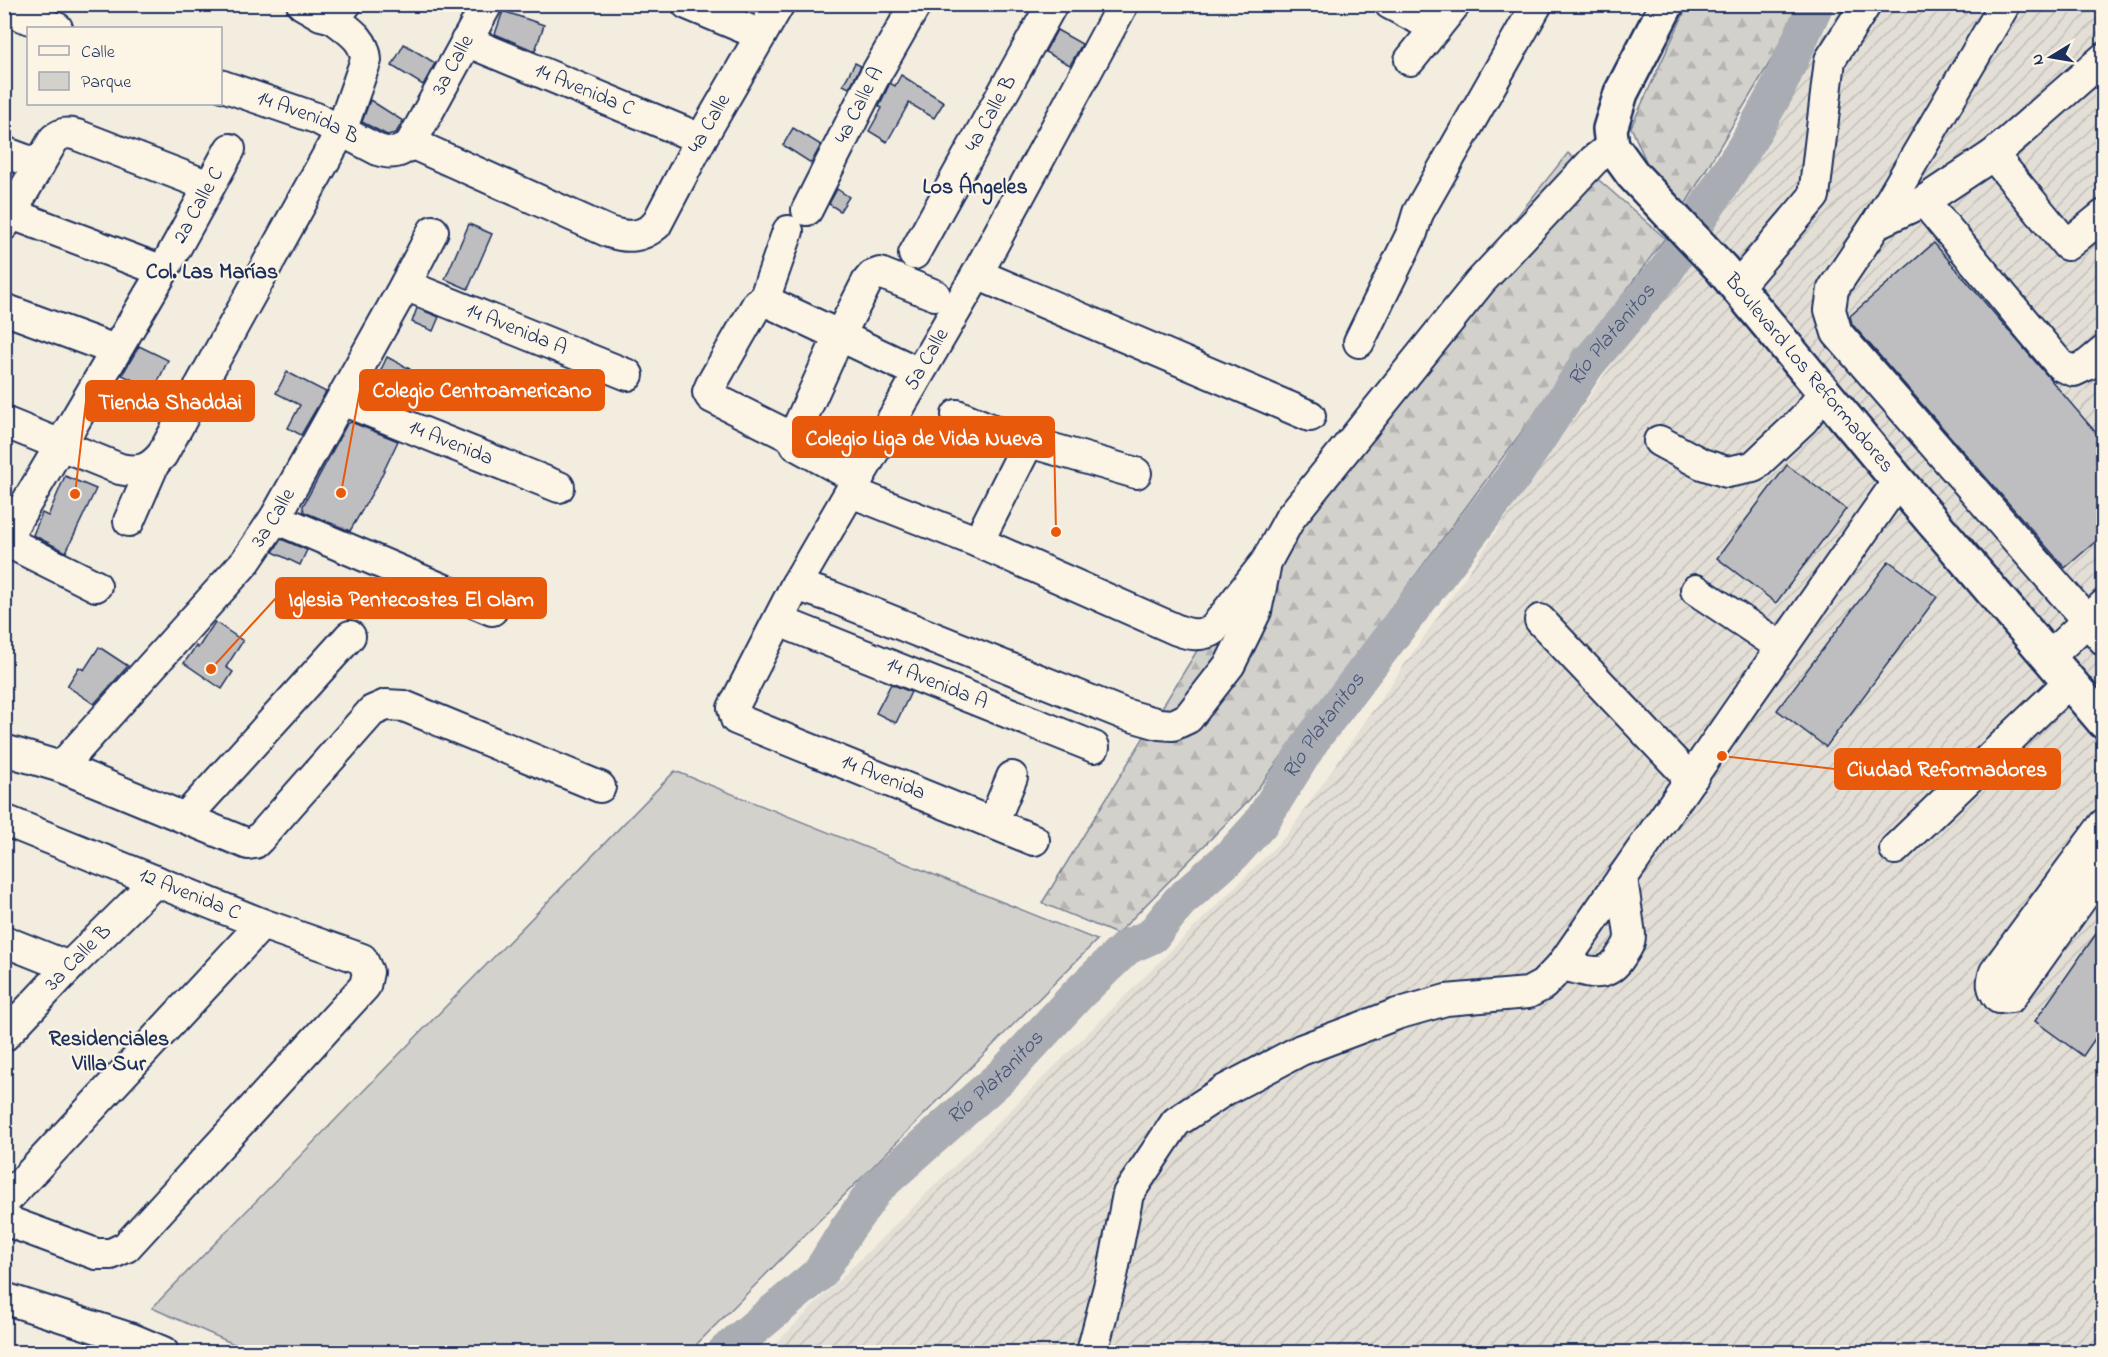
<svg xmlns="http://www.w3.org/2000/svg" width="2108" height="1357" font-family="'Indie Flower',sans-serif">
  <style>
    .industrial { fill: url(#industrial-furrows) }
    .green { fill: #d3d1cc; stroke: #778095; stroke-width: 1.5 }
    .forest { fill: url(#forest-firs); stroke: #778095; stroke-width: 1.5 }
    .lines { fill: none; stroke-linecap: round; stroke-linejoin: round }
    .river { stroke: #a9acb3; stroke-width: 36 }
    .building { fill: #bebec0; stroke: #1b2f5e; stroke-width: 1.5 }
    .minor-casing { stroke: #1b2f5e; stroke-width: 34 }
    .major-casing { stroke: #1b2f5e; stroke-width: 38 }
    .minor { stroke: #fcf5e5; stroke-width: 30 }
    .major { stroke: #fcf5e5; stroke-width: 33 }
    .labels { text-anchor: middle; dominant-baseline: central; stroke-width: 4.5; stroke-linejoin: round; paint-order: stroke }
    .street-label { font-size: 21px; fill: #1b2f5e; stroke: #fcf5e5 }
    .neighbourhood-label { font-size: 22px; font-weight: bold; fill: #1b2f5e; stroke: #fcf5e5 }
    .water-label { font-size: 22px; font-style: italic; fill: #465478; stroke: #fcf5e5 }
    .leader { fill: none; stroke: #e8590c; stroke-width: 2 }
    .callout-dot { fill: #e8590c; stroke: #fcf5e5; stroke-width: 2 }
    .callout { fill: #e8590c; stroke: #e8590c; stroke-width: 2 }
    .callout-label { font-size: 22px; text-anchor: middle; font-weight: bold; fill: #fff }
  </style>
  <defs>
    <pattern id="industrial-furrows" width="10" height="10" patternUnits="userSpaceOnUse" patternTransform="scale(1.5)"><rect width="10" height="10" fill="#e3dfd6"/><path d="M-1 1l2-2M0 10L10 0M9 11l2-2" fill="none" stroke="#c2c0ba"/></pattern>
    <pattern id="forest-firs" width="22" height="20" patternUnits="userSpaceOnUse" patternTransform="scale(1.5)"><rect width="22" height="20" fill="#d3d1cc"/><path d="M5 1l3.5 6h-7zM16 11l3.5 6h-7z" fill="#b5b4b2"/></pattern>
  </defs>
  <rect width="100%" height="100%" fill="#f3ede0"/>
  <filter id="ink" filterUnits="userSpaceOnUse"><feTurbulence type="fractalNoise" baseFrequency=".0167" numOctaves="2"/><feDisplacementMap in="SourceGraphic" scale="12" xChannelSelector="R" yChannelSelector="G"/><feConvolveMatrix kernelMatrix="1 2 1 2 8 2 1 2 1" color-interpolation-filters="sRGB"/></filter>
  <g filter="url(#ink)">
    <!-- industrial -->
    <path class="industrial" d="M1842 5H2103V1352H767L1287 835 1707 226Z"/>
    <!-- green -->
    <path class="green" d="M675 771 1097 940 689 1352H252L152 1308Z"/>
    <!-- forest -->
    <g class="forest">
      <path d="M1688 5H1804L1685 205 1652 175 1631 127Z"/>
      <path d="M1568 153 1665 238 1250 799 1117 934 1042 903 1289 501Z"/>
    </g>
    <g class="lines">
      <!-- river -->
      <path class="river" id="s1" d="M725 1352 820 1273 847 1229 877 1187 1004 1074 1079 993 1127 947 1152 936 1179 902 1233 854 1260 824 1312 740 1516 473 1588 363 1665 272 1748 142 1776 92 1816 4"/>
    </g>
    <!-- building -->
    <g class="building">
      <path d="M503 11 544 25 535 51 495 34Z"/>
      <path d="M1057 30 1082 44 1070 65 1045 52Z"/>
      <path d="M404 44 435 63 423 85 392 66Z"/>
      <path d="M855 63 861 66 849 88 843 85Z"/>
      <path d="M901 75 944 102 934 118 909 103 887 142 869 131 882 108 879 106 890 83 895 86Z"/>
      <path d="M370 100 403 121 396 133 387 135 362 122Z"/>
      <path d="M793 128 821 145 811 163 783 145Z"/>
      <path d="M837 189 849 197 840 211 829 204Z"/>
      <path d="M469 224 492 234 468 289 445 279Z"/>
      <path d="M1934 243 2103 441V535L2065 568 1852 324 1850 316Z"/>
      <path d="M417 308 439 317 433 331 412 322Z"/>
      <path d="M139 346 168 360 154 390 122 375Z"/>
      <path d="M387 357 410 369 394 402 370 393Z"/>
      <path d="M287 372 326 392 301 435 288 428 300 405 276 393Z"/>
      <path d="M351 422 398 441 378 483 350 531 304 512 303 506 347 424Z"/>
      <path d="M1787 465 1846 509 1776 603 1717 558Z"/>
      <path d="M65 476 96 489 66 552 33 535 42 513 48 516Z"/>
      <path d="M281 539 307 550 300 565 273 552Z"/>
      <path d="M1889 561 1937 597 1826 747 1777 710Z"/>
      <path d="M215 622 243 641 226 667 233 672 222 689 184 663 196 646 198 648Z"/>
      <path d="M99 647 128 666 94 704 67 686 79 667 84 670Z"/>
      <path d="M891 684 911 692 896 723 876 713Z"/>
      <path d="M2103 924V1027L2083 1056 2035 1021Z"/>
    </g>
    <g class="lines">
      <defs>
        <g id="minor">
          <path d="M302 4 321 15 333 18 346 4"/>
          <path d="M687 4 761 35"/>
          <path d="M1390 4 1436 28"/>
          <path d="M2005 4 1877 223 1833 289 1830 310 1837 333 2104 640"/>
          <path d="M4 10 57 28"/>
          <path id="s2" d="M466 41 701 139"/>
          <path d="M1410 60 1455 4"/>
          <path id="s3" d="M220 85 316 118 378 150C392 155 401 153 411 143L487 4"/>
          <path id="s4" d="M411 143 609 232C627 238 641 238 656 225L701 139 779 4"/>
          <path d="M4 152 39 165"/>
          <path d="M1993 155 2067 245 2104 215"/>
          <path d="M1924 201 2061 366 2074 371 2087 365 2104 351"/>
          <path id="s5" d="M807 210 873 79 916 4"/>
          <path d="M12 214 163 271"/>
          <path d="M1877 223 1924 201 1993 155 2104 58"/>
          <path d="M4 225 54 139C62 133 67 132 77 135L209 186"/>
          <path id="s6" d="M914 254 1052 4"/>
          <path d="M977 274 1310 416"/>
          <path id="s7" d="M405 285 628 375"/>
          <path d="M1737 287 1814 196 1830 60 1866 4"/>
          <path d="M764 300 788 231"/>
          <path d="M4 309 115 350"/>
          <path d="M1359 342 1412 233 1418 213 1537 4"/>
          <path id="s8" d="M342 400 559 487"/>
          <path d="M957 415 1029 445"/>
          <path d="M4 422 120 469C139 473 149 470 162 455L341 131 366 60C365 39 348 30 333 18"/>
          <path d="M793 438 835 345 867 282 872 276 880 273 935 295"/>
          <path d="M1659 441 1702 464 1727 472 1753 467 1803 420 1824 393"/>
          <path d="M858 479 796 445 793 438 711 397 708 392 711 385 758 303 764 300 904 366"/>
          <path d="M851 492 978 542 1177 630C1190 635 1199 636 1212 631L1266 562 1290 518 1480 282 1594 160 1612 146"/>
          <path d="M275 518 492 610"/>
          <path d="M129 521 153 466"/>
          <path d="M4 540 96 586"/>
          <path id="s9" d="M4 541 163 271 230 149"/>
          <path d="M978 542 1025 449 1029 445 1036 444 1136 473"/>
          <path d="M796 585 832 597 1124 714 1159 724 1173 725 1188 718 1230 664 1256 611 1265 568"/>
          <path d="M1696 590 1781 647"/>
          <path d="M1540 620 1680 768 1693 777"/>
          <path id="s10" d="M779 621 1094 747"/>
          <path d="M2049 657 2104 605"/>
          <path d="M4 750 61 767 248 844 255 843 259 839 372 711 386 705 404 706 600 787"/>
          <path id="s11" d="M61 767 246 561 275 518 405 285 433 231"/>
          <path d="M186 817 350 636"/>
          <path id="s12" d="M4 820 262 924 362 959 368 972 365 986 126 1247 111 1254H96L4 1220"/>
          <path d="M993 823 1012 777"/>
          <path d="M2104 824 1995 972C1991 983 1992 989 1999 998L2011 997 2104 867"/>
          <path id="s13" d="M1034 840 736 719 733 708 796 585 977 274 1123 4"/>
          <path d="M1895 849 2070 681"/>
          <path d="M4 941 69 967"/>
          <path d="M1562 965C1587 970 1605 982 1621 956 1626 949 1630 944 1630 935L1622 878"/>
          <path id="s14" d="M4 1036 69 967 156 881"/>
          <path d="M4 1202 262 924"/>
          <path d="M4 1298 132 1339 163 1352"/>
          <path d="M1092 1352 1113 1271 1128 1194 1176 1122 1225 1090 1301 1050 1397 1014 1446 1000 1528 993 1543 985 1562 965C1674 803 1785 642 1898 481"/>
        </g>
        <g id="major">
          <path id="s15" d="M1667 4 1621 93 1610 129 1612 146 1633 175 1721 268 1898 481 2104 722"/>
        </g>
      </defs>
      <!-- minor casing -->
      <use href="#minor" class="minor-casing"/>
      <!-- major casing -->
      <use href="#major" class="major-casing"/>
      <!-- minor -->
      <use href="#minor" class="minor"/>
      <!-- major -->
      <use href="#major" class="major"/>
    </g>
  </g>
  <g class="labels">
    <!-- street labels -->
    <g class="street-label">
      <text stroke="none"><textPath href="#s3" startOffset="296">3a Calle</textPath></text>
      <text stroke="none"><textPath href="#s2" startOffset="128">14 Avenida C</textPath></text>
      <text stroke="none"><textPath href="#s5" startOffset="117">4a Calle A</textPath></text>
      <text stroke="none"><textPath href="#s6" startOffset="160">4a Calle B</textPath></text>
      <text stroke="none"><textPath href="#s3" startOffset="94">14 Avenida B</textPath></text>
      <text stroke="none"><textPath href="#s4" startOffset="382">4a Calle</textPath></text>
      <text stroke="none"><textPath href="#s9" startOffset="388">2a Calle C</textPath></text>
      <text stroke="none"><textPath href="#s7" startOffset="120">14 Avenida A</textPath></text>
      <text stroke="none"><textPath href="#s13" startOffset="732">5a Calle</textPath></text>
      <text stroke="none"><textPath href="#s15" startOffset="456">Boulevard Los Reformadores</textPath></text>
      <text stroke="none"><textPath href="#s8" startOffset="117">14 Avenida</textPath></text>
      <text stroke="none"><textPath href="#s11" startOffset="328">3a Calle</textPath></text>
      <text stroke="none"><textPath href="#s10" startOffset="170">14 Avenida A</textPath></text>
      <text transform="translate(883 778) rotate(22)">14 Avenida</text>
      <text stroke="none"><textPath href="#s12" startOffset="200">12 Avenida C</textPath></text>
      <text stroke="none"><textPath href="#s14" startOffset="108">3a Calle B</textPath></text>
    </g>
    <!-- neighbourhood labels -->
    <g class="neighbourhood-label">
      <text x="975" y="188">Los Ángeles</text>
      <text x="212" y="273">Col. Las Marías</text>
      <text x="109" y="1040">Residenciales<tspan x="109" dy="25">Villa Sur</tspan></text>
    </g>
    <!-- water labels -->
    <g class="water-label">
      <text stroke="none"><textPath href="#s1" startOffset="1360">Río Platanitos</textPath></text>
      <text stroke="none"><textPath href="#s1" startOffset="874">Río Platanitos</textPath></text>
      <text stroke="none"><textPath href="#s1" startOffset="388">Río Platanitos</textPath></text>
    </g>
  </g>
  <!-- callouts -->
  <path class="leader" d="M341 493L360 390M75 494L86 401M1056 532L1054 437M211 669L276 598M1722 756L1835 769"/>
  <g class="callout-dot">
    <circle cx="341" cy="493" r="6"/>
    <circle cx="75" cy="494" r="6"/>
    <circle cx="1056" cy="532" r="6"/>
    <circle cx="211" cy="669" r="6"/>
    <circle cx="1722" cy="756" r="6"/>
  </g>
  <g class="callout">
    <rect x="360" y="370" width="244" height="40" rx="6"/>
    <rect x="86" y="381" width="168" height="40" rx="6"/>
    <rect x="793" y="417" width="261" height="40" rx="6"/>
    <rect x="276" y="578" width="270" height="40" rx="6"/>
    <rect x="1835" y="749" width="225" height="40" rx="6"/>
  </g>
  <g class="callout-label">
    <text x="482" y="397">Colegio Centroamericano</text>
    <text x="170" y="409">Tienda Shaddai</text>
    <text x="924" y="445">Colegio Liga de Vida Nueva</text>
    <text x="411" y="606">Iglesia Pentecostes El Olam</text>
    <text x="1947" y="776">Ciudad Reformadores</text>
  </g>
  <!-- margin -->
  <rect width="2108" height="1357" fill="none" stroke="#fcf5e5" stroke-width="24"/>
  <rect x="12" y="12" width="2084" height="1333" fill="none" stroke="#1b2f5e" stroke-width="2" filter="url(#ink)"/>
  <!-- legend -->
  <rect x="27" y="27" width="195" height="78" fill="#fcf5e5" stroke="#a2a6af" stroke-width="1.5"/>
  <rect x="39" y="46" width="30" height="9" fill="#fcf5e5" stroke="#a2a6af" stroke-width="1.5"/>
  <text x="81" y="57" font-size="18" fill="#1b2f5e">Calle</text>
  <rect x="39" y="72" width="30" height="18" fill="#d3d1cc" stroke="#a2a6af" stroke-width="1.5"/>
  <text x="81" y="87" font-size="18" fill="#1b2f5e">Parque</text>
  <!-- north arrow -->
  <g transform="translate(2051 57) rotate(259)" stroke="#fcf5e5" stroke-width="4.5" paint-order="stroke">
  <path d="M0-4.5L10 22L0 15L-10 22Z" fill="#1b2f5e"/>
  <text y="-9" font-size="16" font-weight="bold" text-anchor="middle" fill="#1b2f5e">N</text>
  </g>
</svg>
